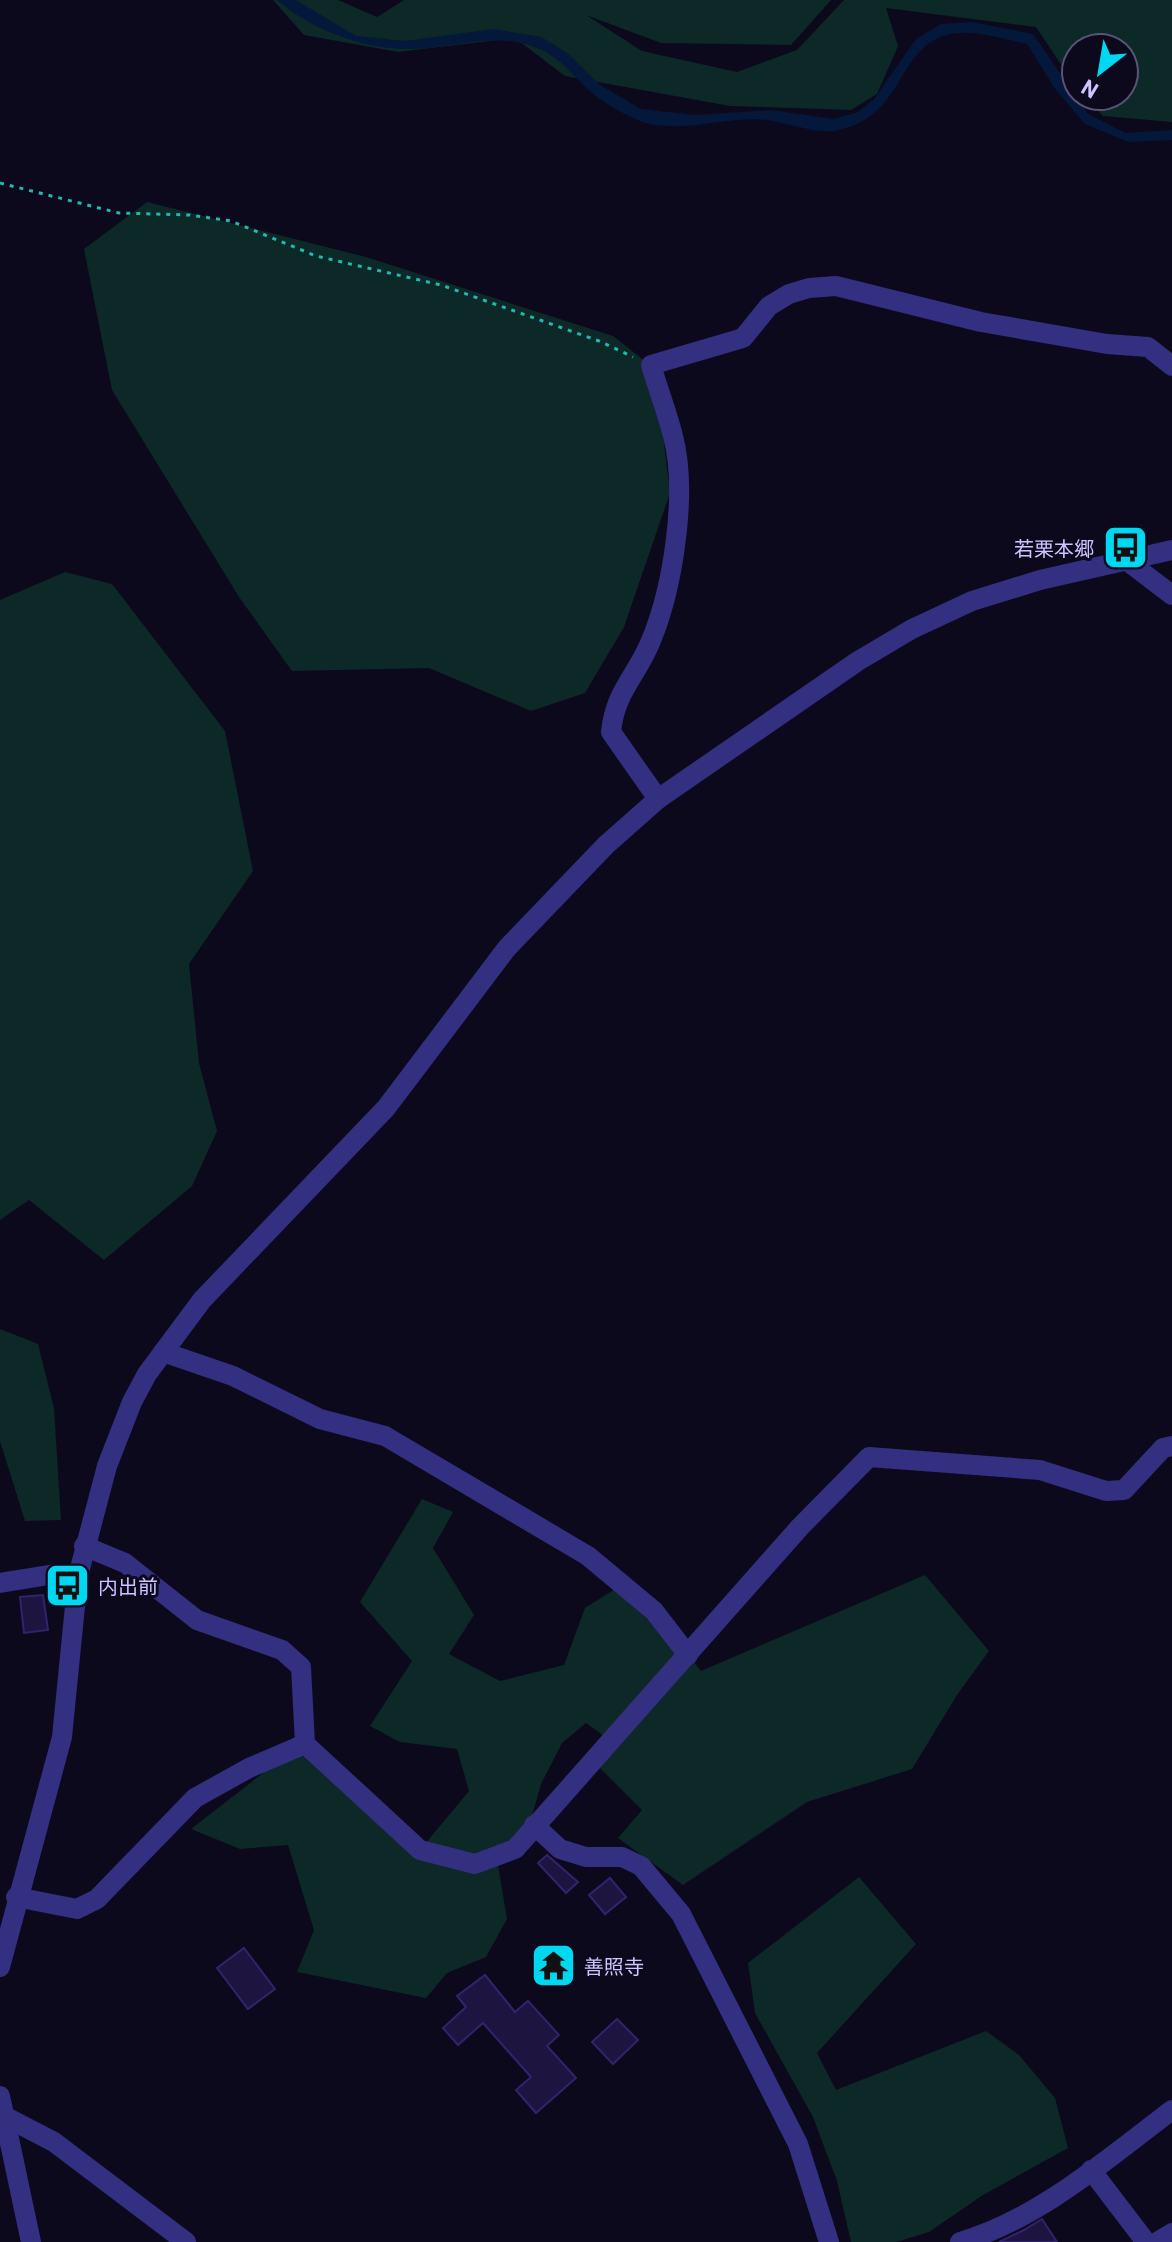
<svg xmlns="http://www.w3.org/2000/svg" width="1172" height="2242" font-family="Barlow,'Noto Sans JP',sans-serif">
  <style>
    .green { fill: #0c2827 }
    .water { fill: #04183c }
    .building { fill: #1d1440; stroke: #32236e; stroke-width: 2 }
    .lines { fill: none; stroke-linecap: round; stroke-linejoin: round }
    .path { stroke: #20b8b0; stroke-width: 3; stroke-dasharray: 4 6; stroke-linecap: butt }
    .minor { stroke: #332f81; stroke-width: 20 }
    .labels { text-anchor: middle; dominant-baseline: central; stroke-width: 6; stroke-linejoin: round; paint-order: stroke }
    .poi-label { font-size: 20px; fill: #ccc5ff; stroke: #0d091d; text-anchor: start }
  </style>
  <rect width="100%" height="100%" fill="#0d091d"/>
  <!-- green -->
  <g class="green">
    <path d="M273 0H338L377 17 404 0H831L791 45 661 43 586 15 642 51 737 72 797 50 844 0H1172V122L1103 116 1084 96H1124V48H1076V87L1036 27 886 8 898 46 877 94 851 110 730 106 565 76 515 38 398 52 304 35Z"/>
    <path d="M147 202 366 257 613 336 655 369 670 493 624 627 585 693 531 711 429 668 292 671 239 597 112 390 84 249Z"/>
    <path d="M65 572 112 584 225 731 253 871 189 964 199 1063 217 1131 192 1186 104 1260 29 1200 0 1220V600Z"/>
    <path d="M0 1329 38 1344 54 1408 61 1520 25 1521 0 1441Z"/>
    <path d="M422 1499 453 1512 433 1548 474 1615 449 1654 500 1681 564 1665 585 1608 625 1583 654 1611 701 1671 925 1575 989 1651 957 1695 912 1769 807 1802 683 1885 618 1838 642 1810 590 1758 604 1736 586 1723 562 1743 541 1784 530 1823 498 1865 507 1919 486 1957 447 1973 426 1998 297 1972 314 1930 288 1845 240 1849 191 1829 299 1745 420 1850 469 1791 457 1749 400 1742 370 1726 412 1661 360 1602Z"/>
    <path d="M859 1877 916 1944 817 2053 836 2090 986 2031 1019 2055 1055 2098 1068 2148 983 2195 929 2232 896 2242H851L837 2181 813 2117 755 2013 748 1963Z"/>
  </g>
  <!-- water -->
  <path class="water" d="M277 0H296L356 36 405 41 494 29 541 37 569 54 600 85 641 109 694 115 771 110 834 119 858 112 874 99 916 39 941 24 972 22 1033 34 1088 114 1125 133 1172 130V140L1128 142 1085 124 1056 90 1027 44C1002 39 969 27 943 36 897 52 903 116 839 130 816 135 790 123 767 120 726 115 674 137 635 119 621 113 605 103 593 94 574 78 561 57 537 48 492 30 450 50 405 49 360 48 311 29 277 0Z"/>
  <!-- building -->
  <g class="building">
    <path d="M43 1595 48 1630 24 1633 20 1597Z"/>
    <path d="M547 1855 578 1882 566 1893 538 1863Z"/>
    <path d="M610 1878 626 1897 605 1914 589 1895Z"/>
    <path d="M244 1948 275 1989 248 2009 217 1968Z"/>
    <path d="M485 1975 515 2012 528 2001 559 2035 547 2046 576 2078 536 2113 516 2090 531 2077 483 2023 458 2045 443 2028 466 2007 457 1996Z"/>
    <path d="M617 2019 638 2040 613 2064 592 2042Z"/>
    <path d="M1042 2219 1057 2242H999L1024 2230Z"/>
  </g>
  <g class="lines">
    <!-- path -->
    <path class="path" d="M0 183 119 213 190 215 231 221 316 256 441 285 599 341 633 357"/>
    <!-- minor -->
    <g class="minor">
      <path d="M1126 560 1172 595"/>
      <path d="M658 799 611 732C615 692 635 678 650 643 673 589 688 493 673 436 667 412 658 389 651 365L743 338 769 306 789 294 809 288 836 286 981 322 1107 344 1148 347 1172 366"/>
      <path d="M163 1352 233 1376 320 1419 385 1436 588 1556 654 1611 688 1655"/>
      <path d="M84 1546 125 1563 197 1620 282 1650 301 1667 305 1744 420 1850 475 1864 515 1849 800 1527 869 1457 1040 1470 1106 1491 1124 1490 1163 1448 1172 1446"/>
      <path d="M0 1583 55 1574 78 1576"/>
      <path d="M534 1825 560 1849 586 1857H622L641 1866 681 1914 798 2144 829 2242"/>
      <path d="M16 1897 77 1909 97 1899 195 1798 249 1768 305 1744"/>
      <path d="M0 1967 62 1737 78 1576 107 1466 132 1402 147 1374 202 1300 386 1108 507 948 606 845 658 799 858 661 912 629 972 601 1040 580 1172 550"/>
      <path d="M0 2096 31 2242"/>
      <path d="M0 2114 54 2142 186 2242"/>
      <path d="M1091 2170 1146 2242"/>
      <path d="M960 2242C1039 2219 1107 2159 1172 2110"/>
      <path d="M1157 2242 1172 2233"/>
    </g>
  </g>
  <!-- icons -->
  <defs>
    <symbol id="bus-square" viewBox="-11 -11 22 22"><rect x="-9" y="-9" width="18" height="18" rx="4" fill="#00d7f0" stroke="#0d091d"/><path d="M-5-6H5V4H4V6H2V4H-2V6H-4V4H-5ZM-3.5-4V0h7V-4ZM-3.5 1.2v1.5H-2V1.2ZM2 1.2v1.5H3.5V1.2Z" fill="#111"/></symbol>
    <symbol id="temple-square" viewBox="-11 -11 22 22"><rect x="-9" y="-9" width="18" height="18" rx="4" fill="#00d7f0" stroke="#0d091d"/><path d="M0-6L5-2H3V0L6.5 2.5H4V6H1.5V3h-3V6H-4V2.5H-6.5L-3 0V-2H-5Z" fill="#111"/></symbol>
  </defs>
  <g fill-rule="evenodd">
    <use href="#bus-square" x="1100" y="522" width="51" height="51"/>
    <use href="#bus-square" x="42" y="1560" width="51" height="51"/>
    <use href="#temple-square" x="528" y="1940" width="51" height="51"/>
  </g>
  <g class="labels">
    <!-- poi labels -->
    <g class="poi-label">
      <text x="1094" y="548" text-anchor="end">若栗本郷</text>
      <text x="98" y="1586">内出前</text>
      <text x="584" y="1966">善照寺</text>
    </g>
  </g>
  <!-- north arrow -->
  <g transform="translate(1100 72) rotate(211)"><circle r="38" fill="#0d091d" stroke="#595477" stroke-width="2"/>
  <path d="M0-6L14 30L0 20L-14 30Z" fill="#00d7f0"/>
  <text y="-12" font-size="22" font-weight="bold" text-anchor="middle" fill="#ccc5ff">N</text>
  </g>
</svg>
